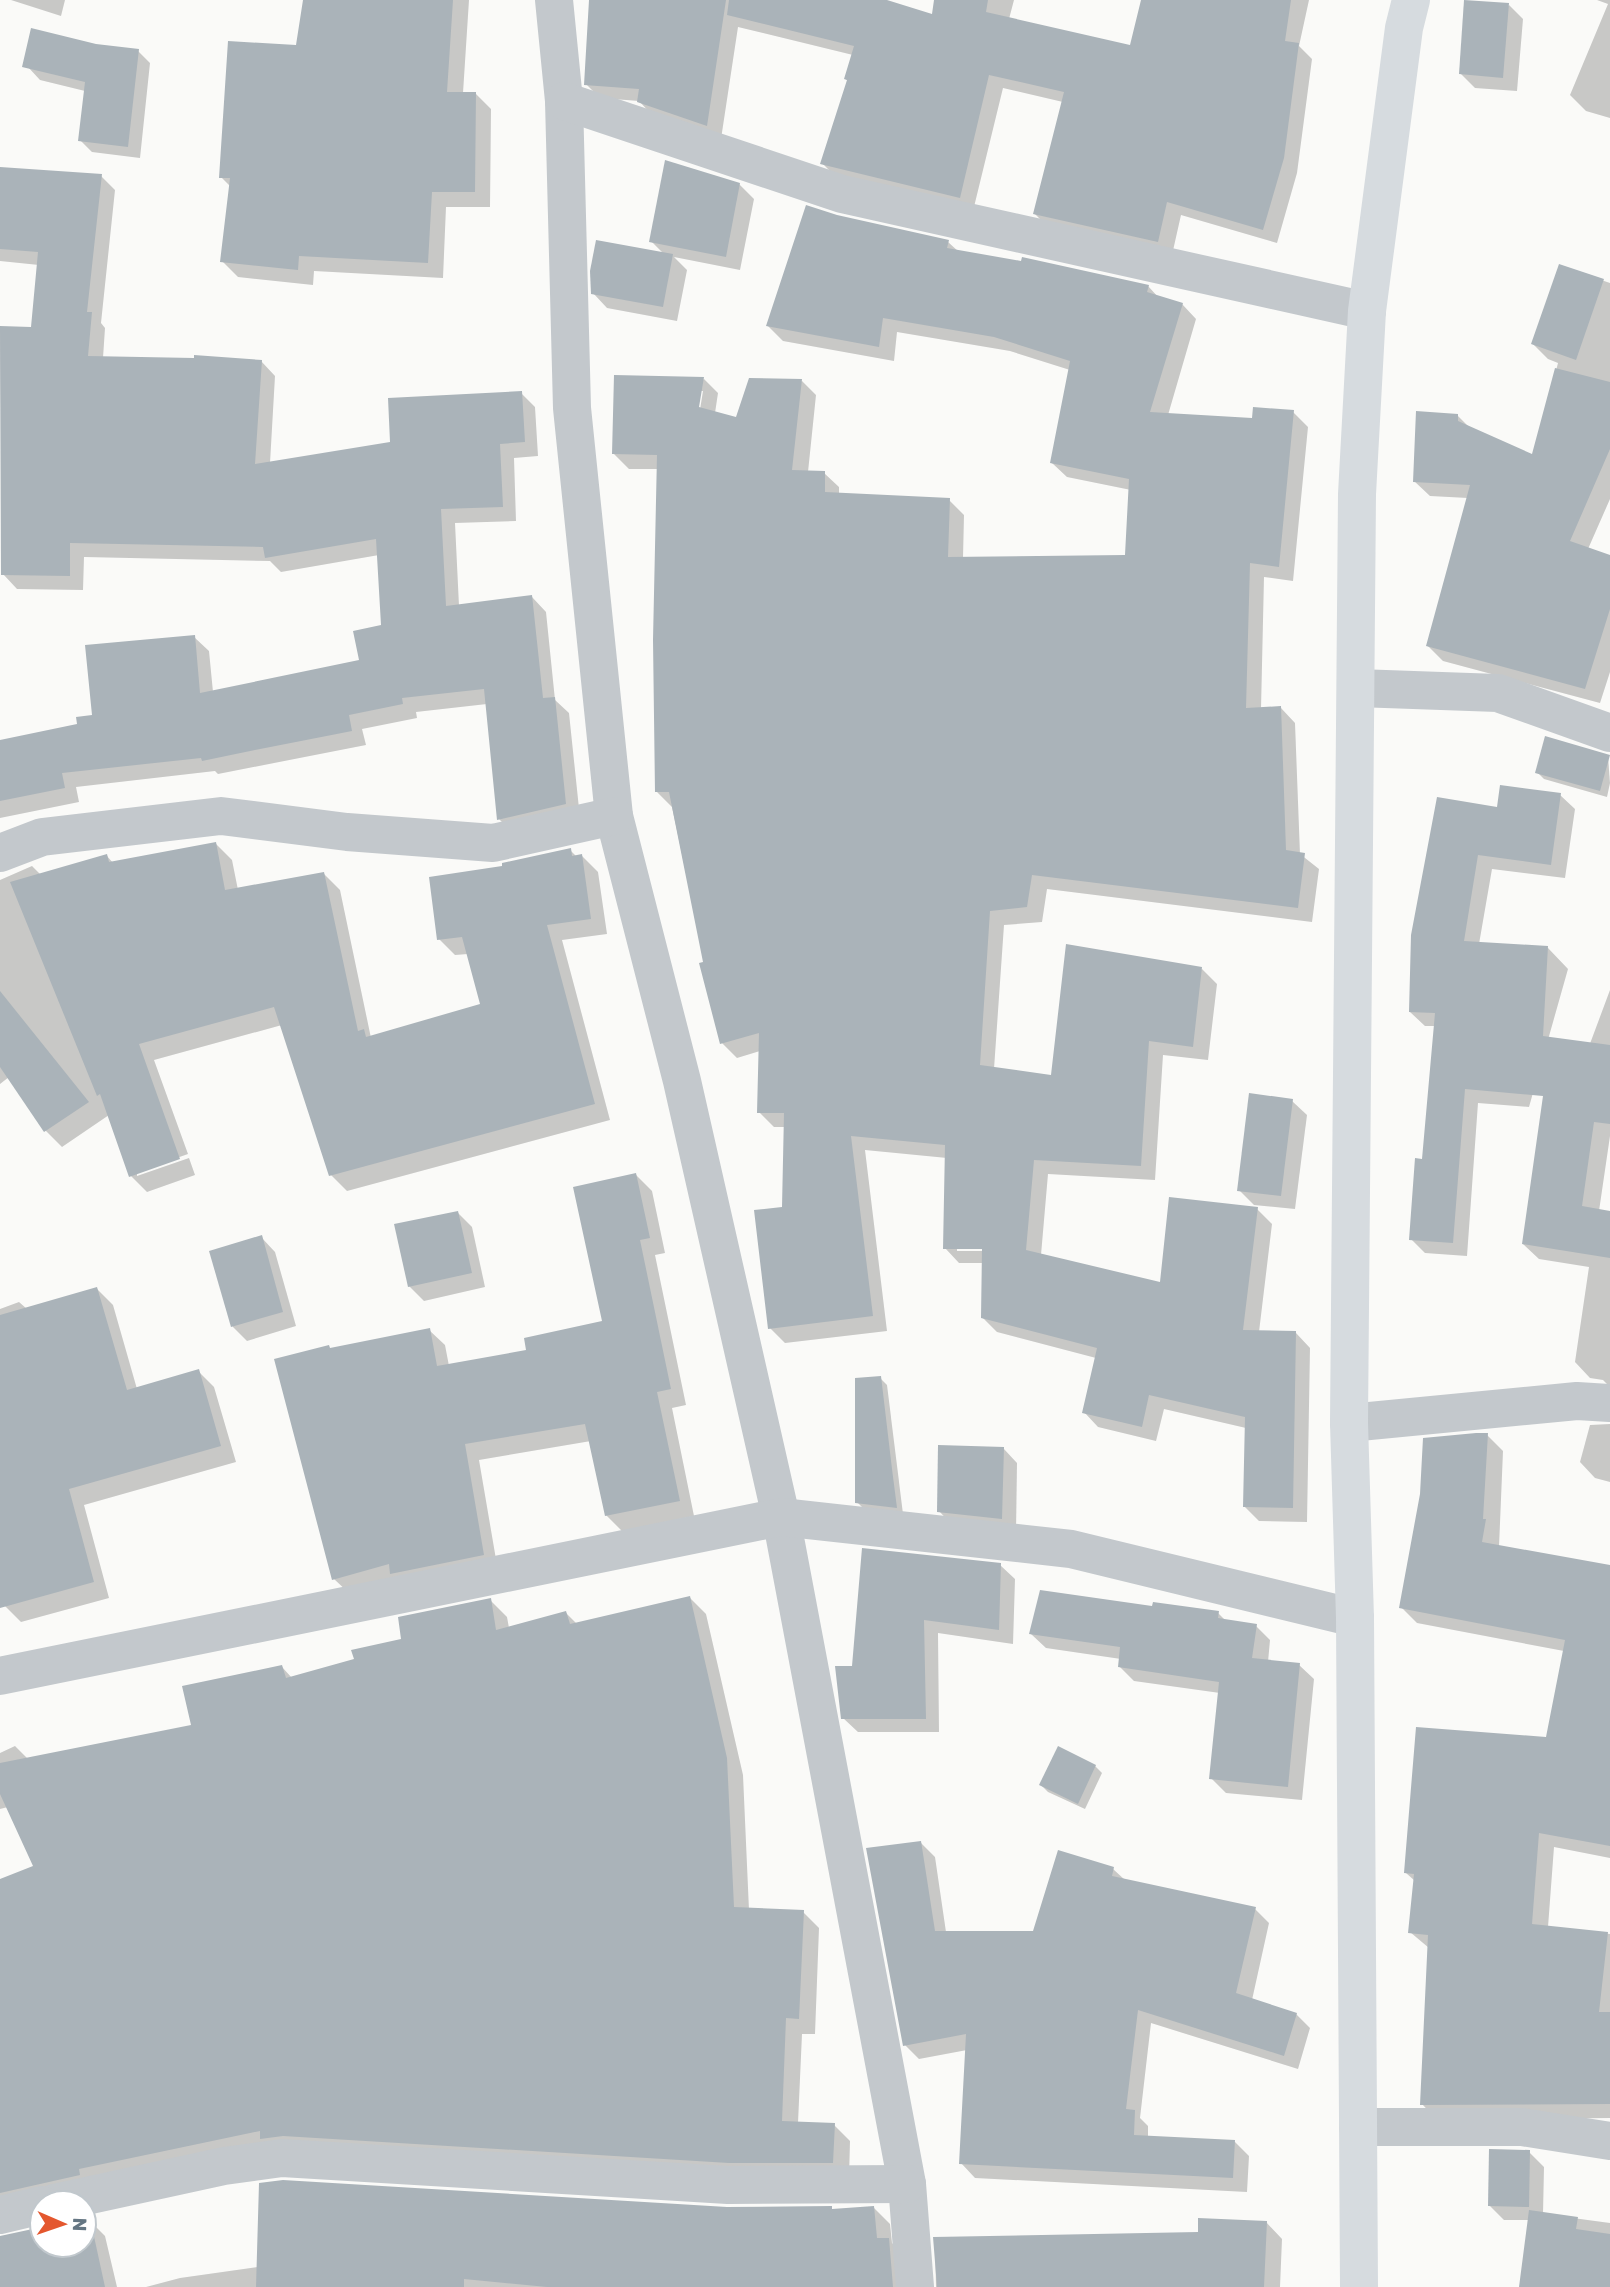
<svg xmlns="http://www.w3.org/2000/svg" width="1610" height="2287" font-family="Rubik,sans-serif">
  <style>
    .shadow { fill: #0003; fill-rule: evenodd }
    .building { fill: #aab3b9 }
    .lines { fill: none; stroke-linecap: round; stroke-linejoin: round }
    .minor { stroke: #c3c8cc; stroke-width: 38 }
    .major { stroke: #d6dbdf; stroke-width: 38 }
  </style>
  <rect width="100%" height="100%" fill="#fafaf8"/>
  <!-- shadow -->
  <g class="shadow">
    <path d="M11 0H65L61 16Z"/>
    <path d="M305 0H469L463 93 476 94 491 109 490 207H446L443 278 314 271 313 285 238 277 222 261 230 186 221 177 397 81Z"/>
    <path d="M591 0H880L933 16 937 0H1014L1009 19 1131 47 1143 0H1309L1299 46 1312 59 1297 173 1277 243 1181 215 1172 255 1049 228 1035 214 1063 102 1003 88 973 211 836 177 822 163 849 82 846 79 853 55 738 27 721 139 653 116 639 101 600 98 586 84Z"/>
    <path d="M1597 0H1610V118L1586 111 1570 95 1608 4Z"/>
    <path d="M1509 5 1523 19 1517 91 1475 88 1460 73Z"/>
    <path d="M95 46 138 51 150 63 140 158 92 152 80 140 85 91 40 80 28 67Z"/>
    <path d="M0 169 101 176 115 190 101 323 105 328 103 358 261 361 275 376 270 463 392 443 521 393 535 407 538 456 514 458 516 521 455 523 459 606 532 597 546 612 555 700 569 713 580 818 513 833 499 819 487 704 416 712 417 718 362 729 366 745 218 774 215 771 76 787 79 802 0 818V742L79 726 194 637 209 651 213 692 361 661 383 626 379 555 281 572 270 561 84 557 83 590 17 589 3 574 0 328 33 329 39 265 0 261Z"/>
    <path d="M739 184 754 199 740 270 674 257 687 270 677 321 607 308 593 293 664 254 651 241Z"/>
    <path d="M837 217 948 242 959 252 1148 286 1159 298 1182 304 1196 319 1168 415 1254 420 1293 412 1308 427 1293 581 1264 577 1261 709 1281 708 1295 723 1300 854 1319 869 1312 922 1047 889 1042 922 1004 925 994 1069 1053 1077 1202 969 1217 984 1208 1060 1163 1055 1155 1180 1048 1174 1041 1255 1161 1285 1257 1209 1272 1224 1259 1332 1296 1333 1310 1348 1307 1522 1259 1521 1244 1506 1246 1428 1164 1409 1156 1441 1098 1427 1084 1412 1096 1358 997 1332 982 1317 984 1263H959L945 1248 947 1158 865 1150 887 1331 785 1343 770 1328 784 1208 786 1127H774L759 1112 760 1051 737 1058 722 1043 672 807 657 792 659 469H629L614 454 704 379 718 393 715 413 737 419 802 381 816 395 808 472 824 473 839 487V494L949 500 964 515 963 558 1127 557 1131 490 1067 477 1052 463 1070 370 1010 351 897 332 894 361 783 341 768 326ZM700 391H703L699 416 695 415ZM957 1247 991 1248V1251H957Z"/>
    <path d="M1560 266 1610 283V499L1588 549 1610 557V672L1600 703 1443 661 1428 646 1468 498 1430 496 1414 481 1457 415 1470 428 1534 456 1558 363 1548 359 1533 344Z"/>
    <path d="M1608 756 1610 783 1607 797 1544 779 1537 772Z"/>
    <path d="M1560 795 1575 809 1565 878 1492 869 1479 944 1548 948 1568 969 1529 1107 1478 1103 1467 1256 1425 1253 1411 1239 1423 1161 1435 1026H1425L1410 1012 1413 935 1499 809Z"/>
    <path d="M216 844 232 860 238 890 323 873 340 890 371 1038 482 1005 468 954 455 955 439 939 504 868 570 850 577 857 582 856 598 872 607 934 562 940 610 1120 347 1191 331 1175 282 1025 154 1060 188 1154 137 1172V1176L189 1158 195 1175 147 1192 131 1176 109 1115 62 1147 46 1131 9 1077 0 1084V880L32 866 41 875 107 856 113 863Z"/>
    <path d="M1610 990V1136L1599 1211 1610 1213V1387L1603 1380 1590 1378 1575 1362 1589 1267 1539 1259 1523 1244 1572 1092Z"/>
    <path d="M1292 1101 1307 1115 1295 1209 1254 1205 1239 1190Z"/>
    <path d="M636 1175 652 1191 665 1253 655 1255 686 1405 672 1408 694 1516 622 1531 606 1515 591 1441 479 1460 498 1571 350 1594 334 1579 331 1350 429 1330 445 1345 449 1366 528 1351 604 1322Z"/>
    <path d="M458 1213 472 1227 485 1287 424 1301 409 1286Z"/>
    <path d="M261 1237 275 1252 296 1326 247 1341 233 1327 212 1252Z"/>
    <path d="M97 1289 113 1305 137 1389 198 1371 214 1387 236 1462 84 1505 109 1598 21 1622 5 1606 0 1588V1309L19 1302 27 1309Z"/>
    <path d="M880 1378 887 1385 903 1514 864 1509 857 1502Z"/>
    <path d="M1610 1424V1482L1595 1478 1580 1462 1590 1425Z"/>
    <path d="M1487 1435 1503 1451 1499 1547 1610 1567V1858L1554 1847 1548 1927 1610 1934V2118L1437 2120 1422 2104 1429 1948 1410 1932 1415 1881 1406 1873 1548 1739 1564 1651 1417 1623 1401 1607Z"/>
    <path d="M1003 1448 1017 1463 1016 1533 953 1526 939 1511Z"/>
    <path d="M1000 1565 1015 1579 1013 1644 938 1633 939 1732H858L843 1718 853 1668Z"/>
    <path d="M690 1598 706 1614 743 1775 749 1910 803 1912 819 1928 815 2034H802L798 2123 834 2125 850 2141 849 2178 300 2152 0 2217V1881L35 1867 8 1807 0 1809V1753L15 1746 28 1759 193 1726 282 1667 292 1678 356 1660 490 1600 507 1617 509 1628 566 1613 577 1624Z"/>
    <path d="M1154 1608 1218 1613 1226 1621 1256 1626 1270 1640 1268 1662 1299 1665 1314 1679 1302 1800 1226 1793 1211 1778 1220 1693 1134 1681 1120 1667 1121 1659 1046 1648 1031 1634Z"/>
    <path d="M1095 1766 1102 1773 1085 1809 1048 1792 1041 1785Z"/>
    <path d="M921 1843 935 1857 946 1932 1034 1933 1113 1869 1125 1880 1255 1909 1269 1923 1252 2000 1296 2014 1310 2028 1298 2069 1151 2023 1140 2118 1148 2126V2137L1235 2142 1249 2156 1247 2192 975 2178 961 2163 967 2050 919 2059 905 2045Z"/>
    <path d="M1529 2152 1544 2167 1543 2214 1610 2223V2287H1520L1529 2220H1504L1490 2206Z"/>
    <path d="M874 2208 890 2224 892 2243 905 2256 909 2287H146L180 2278 258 2267 727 2209 834 2211Z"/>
    <path d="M89 2220 105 2236 117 2287H0V2238L42 2230V2245H84V2221Z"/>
    <path d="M1266 2222 1282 2239 1280 2287H936L935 2239 1199 2234Z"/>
  </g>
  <!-- building -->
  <g class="building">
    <path d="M303 0H453L447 92H476L475 192H432L428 263 299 256 298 270 220 262 230 178H219L228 41 296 45Z"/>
    <path d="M589 0H726L707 126 637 102 639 89 584 85Z"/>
    <path d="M729 0H887L932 14 934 0H988L986 12 1130 45 1141 0H1291L1285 41 1299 43 1284 158 1263 230 1167 202 1158 242 1033 214 1064 92 989 75 960 198 820 164 847 80 844 79 854 46 727 15Z"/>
    <path d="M1464 0 1509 3 1503 78 1459 74Z"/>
    <path d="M31 28 96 44 139 49 128 147 78 141 85 82 22 67Z"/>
    <path d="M665 160 740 183 726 257 649 242Z"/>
    <path d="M0 167 102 174 87 312H92L88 356 194 358V355L262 360 255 464 390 442 388 398 522 391 525 442 500 444 503 507 441 509 446 606 532 595 543 698 555 697 566 804 497 820 484 689 402 698 403 704 349 715 352 731 255 750 202 761 201 758 62 773 65 788 0 801V740L77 724 76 717 92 715 85 645 195 635 200 693 359 660 353 631 381 625 376 539 265 558 263 547 70 543V576L1 575 0 326 31 327 38 252 0 249Z"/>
    <path d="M806 205 837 215 949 240 947 248 1021 261 1022 257 1149 285 1147 292 1183 303 1150 412 1252 418 1253 407 1294 410 1279 567 1250 563 1246 708 1281 706 1286 850 1305 853 1298 908 1032 875 1027 907 990 911 980 1065 1051 1075 1066 944 1202 967 1193 1047 1149 1041 1141 1166 1034 1160 1026 1250 1160 1282 1169 1197 1258 1207 1243 1330 1296 1331 1293 1508 1243 1507 1245 1417 1149 1395 1142 1427 1082 1413 1097 1348 981 1318 982 1249H943L945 1145 851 1136 873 1316 768 1329 754 1210 782 1207 784 1113H757L759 1033 720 1044 699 963 703 962 669 792H655L653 640 657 455 612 454 614 375 704 377 699 407 736 417 749 378 802 379 792 470 825 471V492L950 498 948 557 1125 555 1129 479 1050 463 1070 361 994 337 883 318 879 347 766 326Z"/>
    <path d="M596 240 673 254 663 307 591 294 590 271Z"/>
    <path d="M1559 264 1604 279 1576 360 1531 344Z"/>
    <path d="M1555 368 1610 382V449L1570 541 1610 555V609L1585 689 1426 646 1470 485 1413 482 1416 411 1458 414V421L1532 454Z"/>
    <path d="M1545 736 1610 755 1600 791 1535 773Z"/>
    <path d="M1500 785 1561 793 1551 865 1478 855 1464 941 1548 946 1543 1036 1610 1045V1124L1594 1122 1582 1206 1610 1211V1258L1522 1244 1543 1096 1465 1089 1453 1243 1409 1240 1415 1158 1422 1159 1435 1013 1409 1012 1411 935 1437 797 1497 807Z"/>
    <path d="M216 842 225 890 324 872 358 1031 364 1029 366 1037 480 1004 462 937 437 940 429 877 502 866V863L571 848 572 856 582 854 591 919 547 925 595 1104 329 1176 274 1007 139 1044 180 1159 129 1177 100 1094 97 1096 10 882 107 854 109 862Z"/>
    <path d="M0 991 89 1102 44 1132 0 1067Z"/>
    <path d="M1249 1093 1293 1099 1281 1196 1237 1191Z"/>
    <path d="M636 1173 650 1238 640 1240 671 1389 657 1392 680 1501 605 1516 585 1424 465 1444 484 1555 390 1574 389 1564 332 1580 274 1359 329 1345 330 1348 430 1328 437 1366 526 1350 524 1338 602 1321 573 1187Z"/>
    <path d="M458 1211 472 1273 408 1287 394 1224Z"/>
    <path d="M262 1235 283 1312 231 1327 209 1251Z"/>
    <path d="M97 1287 127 1390 199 1369 221 1446 69 1489 94 1582 0 1608V1315Z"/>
    <path d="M881 1376 892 1469 897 1508 855 1503V1378Z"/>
    <path d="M1476 1433H1488L1483 1519H1486L1482 1542 1610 1565V1846L1539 1833 1532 1924 1608 1932 1599 2012H1610V2104L1420 2105 1428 1935 1408 1933 1414 1874 1404 1873 1416 1727 1546 1737 1565 1640 1399 1608 1420 1494 1423 1438Z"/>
    <path d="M938 1445 1004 1447 1002 1519 937 1512Z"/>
    <path d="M862 1548 1001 1563 999 1630 924 1620 926 1719H841L835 1666H852Z"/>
    <path d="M1040 1590 1152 1606 1153 1602 1219 1611 1218 1618 1257 1624 1252 1658 1300 1663 1288 1787 1209 1779 1219 1682 1118 1667 1120 1647 1029 1634Z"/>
    <path d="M690 1596 727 1758 734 1907 804 1910 799 2019 786 2018 782 2121 835 2123 833 2163H729L283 2136 260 2139V2131L79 2169 80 2175 0 2193V1879L33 1866 0 1794V1763L191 1725 182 1686 282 1665 286 1678 354 1659 351 1650 401 1639 398 1617 491 1598 496 1630 566 1611 570 1624Z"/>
    <path d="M1058 1746 1096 1765 1078 1804 1039 1785Z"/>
    <path d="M921 1841 935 1931H1033L1058 1850 1114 1867 1112 1876 1256 1907 1236 1993 1297 2013 1284 2056 1138 2010 1126 2109 1135 2110 1134 2135 1235 2140 1233 2178 959 2164 966 2034 903 2046 866 1848Z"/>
    <path d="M1489 2149 1530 2150 1529 2207 1488 2206Z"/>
    <path d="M283 2180 727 2207 832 2206V2209L874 2206 877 2238H889L893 2287H547L464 2279V2287H256L259 2183Z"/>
    <path d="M1529 2210 1578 2217 1576 2229 1610 2234V2287H1519Z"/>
    <path d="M90 2218 105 2287H0V2236L42 2227V2245H84V2219Z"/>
    <path d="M1198 2218 1267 2221 1264 2287H937L933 2237 1198 2232Z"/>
  </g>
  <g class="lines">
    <!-- minor -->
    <g class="minor">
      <path d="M554 0 564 101 572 408 614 816 682 1081 781 1517 907 2184 915 2287"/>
      <path d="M564 101 842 194 1367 311"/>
      <path d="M1357 688 1498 693 1610 733"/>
      <path d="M0 853 42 837 221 816 347 832 493 843 614 816"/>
      <path d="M1349 1423 1577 1401 1610 1403"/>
      <path d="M0 1676 781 1517 1071 1549 1355 1618"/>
      <path d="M1358 2127H1522L1610 2141"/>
      <path d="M54 2203 224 2166 282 2158 728 2185 907 2184"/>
      <path d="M0 2215 42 2205"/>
    </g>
    <!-- major -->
    <path class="major" d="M1359 2287 1355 1618 1349 1423 1357 494 1367 311 1404 28 1411 0"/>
  </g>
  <!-- north arrow -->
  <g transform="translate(63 2224) rotate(92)"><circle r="33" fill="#ffffff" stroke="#c1c8cd" stroke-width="2"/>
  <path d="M0-5L12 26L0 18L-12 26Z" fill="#e4572e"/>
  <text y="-10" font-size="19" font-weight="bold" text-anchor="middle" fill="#657683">N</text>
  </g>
</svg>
